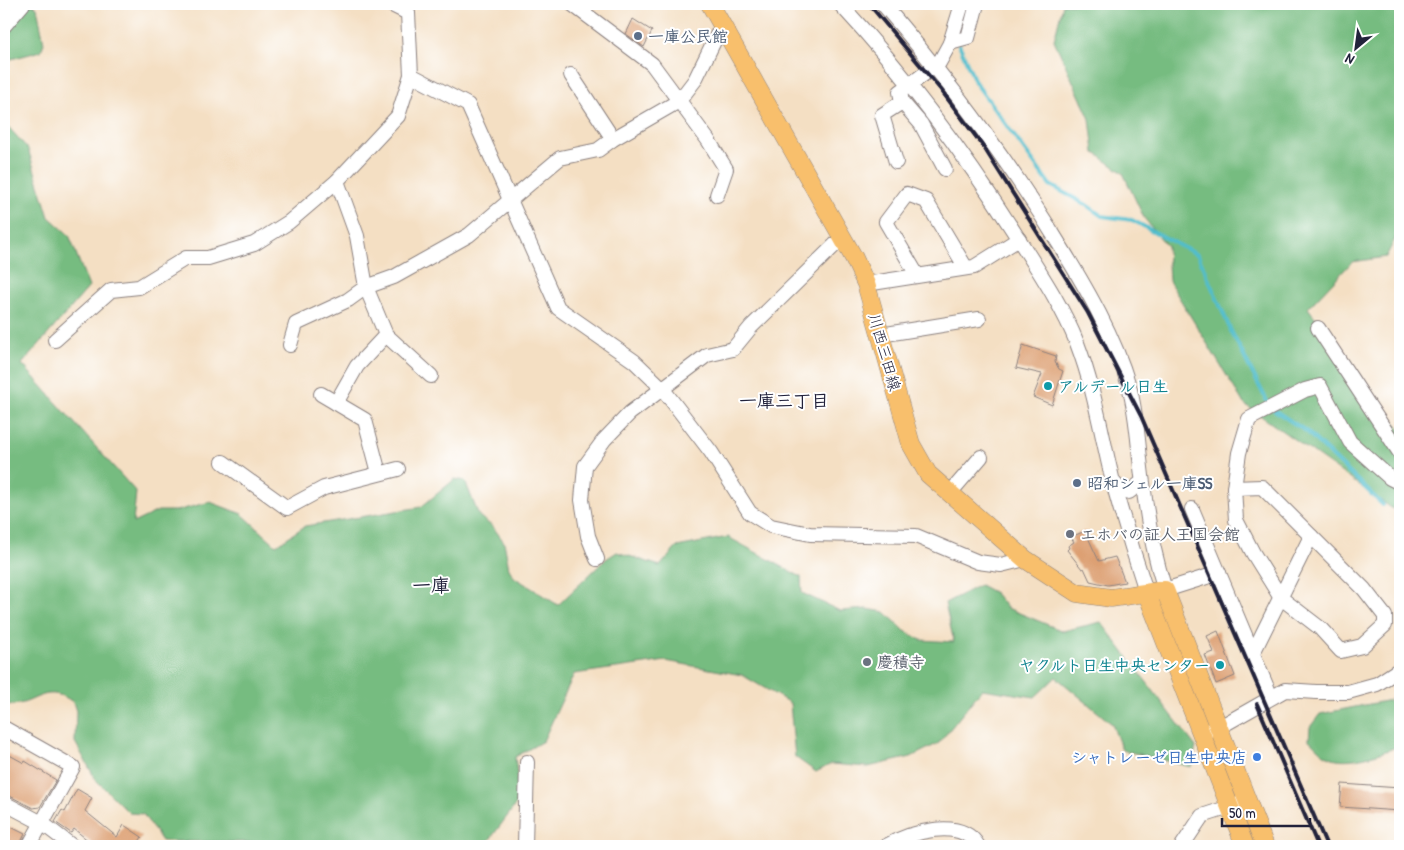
<svg xmlns="http://www.w3.org/2000/svg" width="1404" height="850" font-family="'Patrick Hand','Klee One',sans-serif">
  <style>
    .forest { fill: #76bc80; stroke: #4c6f5e }
    .lines { fill: none; stroke-linecap: round; stroke-linejoin: round }
    .stream { stroke: #51bdcc; stroke-width: 4 }
    .building { fill: #dda073 }
    .minor-casing { stroke: #8b807f; stroke-width: 16 }
    .major-casing { stroke: #8b807f; stroke-width: 19 }
    .minor { stroke: #fff; stroke-width: 14 }
    .major { stroke: #f8bf6c; stroke-width: 18 }
    .rail { stroke: #22223b; stroke-width: 4 }
    .service-dot { fill: #5c6f8a; stroke: #fff; stroke-width: 2 }
    .culture-dot { fill: #0f9aa8; stroke: #fff; stroke-width: 2 }
    .worship-dot { fill: #6b7280; stroke: #fff; stroke-width: 2 }
    .shop-dot { fill: #3f7fe0; stroke: #fff; stroke-width: 2 }
    .labels { text-anchor: middle; dominant-baseline: central; stroke-width: 4; stroke-linejoin: round; paint-order: stroke }
    .service-label { font-size: 16px; font-weight: bold; fill: #4e5e75; stroke: #fff; text-anchor: start }
    .street-label { font-size: 16px; fill: #22223b; stroke: #fff }
    .culture-label { font-size: 16px; font-weight: bold; fill: #0d838f; stroke: #fff; text-anchor: start }
    .worship-label { font-size: 16px; font-weight: bold; fill: #5b616d; stroke: #fff; text-anchor: start }
    .shop-label { font-size: 16px; font-weight: bold; fill: #366cbe; stroke: #fff; text-anchor: end }
    .neighbourhood-label { font-size: 18px; font-weight: bold; fill: #22223b; stroke: #fff }
    .quarter-label { font-size: 19px; font-weight: bold; fill: #22223b; stroke: #fff }
  </style>
  <rect width="100%" height="100%" fill="#fff"/>
  <filter id="ink" filterUnits="userSpaceOnUse"><feTurbulence type="fractalNoise" baseFrequency=".02" numOctaves="2"/><feDisplacementMap in="SourceGraphic" scale="10" xChannelSelector="R" yChannelSelector="G"/><feConvolveMatrix kernelMatrix="1 2 1 2 8 2 1 2 1" color-interpolation-filters="sRGB"/></filter>
  <filter id="wash" filterUnits="userSpaceOnUse"><feTurbulence type="fractalNoise" baseFrequency=".0096" numOctaves="4" result="noise"/><feDisplacementMap in="SourceGraphic" scale="20" xChannelSelector="R" yChannelSelector="G"/><feGaussianBlur stdDeviation="1.12" result="paint"/><feColorMatrix in="noise" values="0 0 0 0 0 0 0 0 0 0 0 0 0 0 0 0 0 1.4 0 .05"/><feComposite in="paint" operator="in"/></filter>
  <g filter="url(#wash)">
    <rect width="100%" height="100%" fill="#f4dfc3"/>
    <!-- forest -->
    <g class="forest">
      <path d="M4 4H32L37 7 44 43 41 51 4 61Z"/>
      <path d="M1063 4H1400V229L1386 257 1352 262 1308 308 1400 429V514L1244 404 1169 281 1167 246 1144 218 1123 173 1094 152 1090 119 1054 40Z"/>
      <path d="M4 122 28 149 49 217 69 235 89 287 22 364 136 492 133 523 158 511H176L210 502 242 514 276 545 305 526 421 507 455 479 465 481 479 516 493 527 504 542 509 569 514 577 558 605 606 559 617 552 660 566 677 547 728 537 801 577 802 593 840 611 867 609 885 612 905 631 921 640 954 642 945 603 980 585 995 593 1007 608 1063 631 1101 622 1196 747 1191 767 1122 750 1112 724 1056 677 1035 697 982 689 939 743 911 757 868 767 831 764 816 772 795 757 790 703 742 675 666 661 574 674 543 741 515 757 520 799 485 846 162 841 143 814 129 813 96 780 75 742 76 711 73 702C42 680 33 710 4 704Z"/>
      <path d="M1395 699 1400 701V745C1384 753 1345 766 1328 756 1321 753 1315 745 1309 740L1310 727 1320 714Z"/>
    </g>
    <g class="lines">
      <!-- stream -->
      <g class="stream">
        <path d="M964 21 970 5"/>
        <path d="M959 44 975 82 1050 185 1085 204 1102 216 1132 220 1198 255 1231 331 1269 405"/>
        <path d="M1274 410 1307 432 1383 505"/>
      </g>
    </g>
    <g id="blocks">
      <!-- building -->
      <g class="building">
        <path d="M633 19 652 31 644 47 626 34Z"/>
        <path d="M1023 345 1056 356 1055 362 1059 369 1063 371 1052 405 1033 397 1042 374 1016 368Z"/>
        <path d="M1085 531 1099 561 1115 557 1125 582 1108 585 1090 581 1084 568 1082 569 1067 550 1069 548 1068 546 1074 542 1071 537Z"/>
        <path d="M1218 631 1235 676 1216 684 1205 655 1214 652 1207 636Z"/>
        <path d="M4 752 24 763 25 761 56 780 40 807 33 808 4 793Z"/>
        <path d="M1342 784 1400 788V811L1340 807Z"/>
        <path d="M77 789 92 798 85 811 117 837 124 825 142 837 136 846H95L74 829 71 833 55 822 62 810 65 812Z"/>
        <path d="M11 827 25 834 19 846 4 839Z"/>
      </g>
    </g>
  </g>
  <g filter="url(#ink)">
    <use href="#blocks" fill-opacity="0" stroke="#8b807f" stroke-width="1"/>
    <g class="lines">
      <defs>
        <g id="minor">
          <path d="M390 4 408 13 411 75 468 105 558 308 634 361 662 388 711 452 750 513 771 526 810 534 916 536 978 562 1001 565 1025 559"/>
          <path d="M572 4 652 64 708 140 726 169 717 195"/>
          <path d="M840 4C906 75 964 153 1016 235 1038 270 1062 305 1077 343 1095 390 1102 438 1114 486 1124 522 1135 558 1147 594"/>
          <path d="M883 4C948 80 1009 161 1061 247 1088 291 1114 336 1129 386 1138 418 1138 450 1143 483 1147 519 1154 555 1165 590L1219 573"/>
          <path d="M4 26 23 4"/>
          <path d="M950 43 968 38 977 4"/>
          <path d="M411 75 398 116 337 181 357 236 366 287 386 335 431 376"/>
          <path d="M571 75 613 139"/>
          <path d="M896 162 882 115 902 102"/>
          <path d="M945 169 921 124 902 102 900 92 939 63 950 43 962 4"/>
          <path d="M917 275 886 222 907 194 926 201 966 268"/>
          <path d="M866 284 974 267 1019 239"/>
          <path d="M1318 328 1400 453"/>
          <path d="M880 335 979 319"/>
          <path d="M55 340 111 290 139 287 186 258H208L254 244 289 222 337 181"/>
          <path d="M290 345 296 324 348 300 366 287 394 277 469 235 560 158 598 150 613 139 679 101 695 80 722 25"/>
          <path d="M321 394 365 420 379 473"/>
          <path d="M336 403 357 366 386 335"/>
          <path d="M223 462 287 508 324 488 398 469"/>
          <path d="M1114 483 1120 489 1129 492 1142 482"/>
          <path d="M1262 487 1364 589 1385 616V625L1362 646 1341 651 1320 628 1281 598 1253 553 1236 520 1234 488Z"/>
          <path d="M1234 488 1239 453 1249 419 1305 390 1320 386 1350 442 1390 478 1400 483"/>
          <path d="M950 493 981 457"/>
          <path d="M1192 509 1271 697"/>
          <path d="M597 559 588 536 582 500 585 466 604 440 630 413 707 355 733 349 751 327 842 238"/>
          <path d="M1253 653 1311 536"/>
          <path d="M4 728 73 767 29 846"/>
          <path d="M1210 730 1218 728 1285 690 1316 692H1348L1377 684 1400 669"/>
          <path d="M4 803 42 823 72 846"/>
          <path d="M525 846 527 762"/>
          <path d="M886 846C909 833 961 816 978 846"/>
          <path d="M1182 846 1202 816 1239 804"/>
        </g>
        <g id="major">
          <path d="M710 4 854 258 866 284 911 444 928 474 1025 559 1077 593 1111 598 1165 590 1265 846"/>
          <path d="M1147 594 1245 846"/>
        </g>
      </defs>
      <!-- minor casing -->
      <use href="#minor" class="minor-casing"/>
      <!-- major casing -->
      <use href="#major" class="major-casing"/>
      <!-- minor -->
      <use href="#minor" class="minor"/>
      <!-- major -->
      <use href="#major" class="major"/>
      <!-- rail -->
      <g class="rail">
        <path d="M869 4 941 90 983 146 1088 313 1141 416 1327 846"/>
        <path d="M1257 704 1318 846"/>
      </g>
    </g>
  </g>
  <!-- markers -->
  <g class="service-dot">
    <circle cx="638" cy="36" r="5"/>
    <circle cx="1077" cy="483" r="5"/>
  </g>
  <g class="culture-dot">
    <circle cx="1048" cy="386" r="5"/>
    <circle cx="1220" cy="665" r="5"/>
  </g>
  <g class="worship-dot">
    <circle cx="1070" cy="534" r="5"/>
    <circle cx="867" cy="662" r="5"/>
  </g>
  <circle class="shop-dot" cx="1257" cy="757" r="5"/>
  <g class="labels">
    <!-- service labels -->
    <g class="service-label">
      <text x="648" y="36">一庫公民館</text>
      <text x="1087" y="483">昭和シェル一庫SS</text>
    </g>
    <!-- street labels -->
    <g class="street-label">
      <text transform="translate(885 352) rotate(74)">川西三田線</text>
    </g>
    <!-- culture labels -->
    <g class="culture-label">
      <text x="1058" y="386">アルデール日生</text>
      <text x="1210" y="665" text-anchor="end">ヤクルト日生中央センター</text>
    </g>
    <!-- worship labels -->
    <g class="worship-label">
      <text x="1080" y="534">エホバの証人王国会館</text>
      <text x="877" y="662">慶積寺</text>
    </g>
    <!-- shop labels -->
    <g class="shop-label">
      <text x="1247" y="757">シャトレーゼ日生中央店</text>
    </g>
    <!-- neighbourhood labels -->
    <g class="neighbourhood-label">
      <text x="784" y="400">一庫三丁目</text>
    </g>
    <!-- quarter labels -->
    <g class="quarter-label">
      <text x="431" y="585">一庫</text>
    </g>
  </g>
  <!-- margin -->
  <rect width="1404" height="850" fill="none" stroke="#fff" stroke-width="20"/>
  <!-- north arrow -->
  <g transform="translate(1356 48) rotate(209)" stroke="#ffffff" stroke-width="4" paint-order="stroke">
  <path d="M0-4L9 19L0 12L-9 19Z" fill="#22223b"/>
  <text y="-8" font-size="14" font-weight="bold" text-anchor="middle" fill="#22223b">N</text>
  </g>
  <!-- scale -->
  <path d="M1222 818v8h88v-8" fill="none" stroke="#22223b" stroke-width="2.5"/>
  <text x="1229" y="818" font-size="15" fill="#22223b" stroke="#ffffff" stroke-width="4" paint-order="stroke">50 m</text>
</svg>
